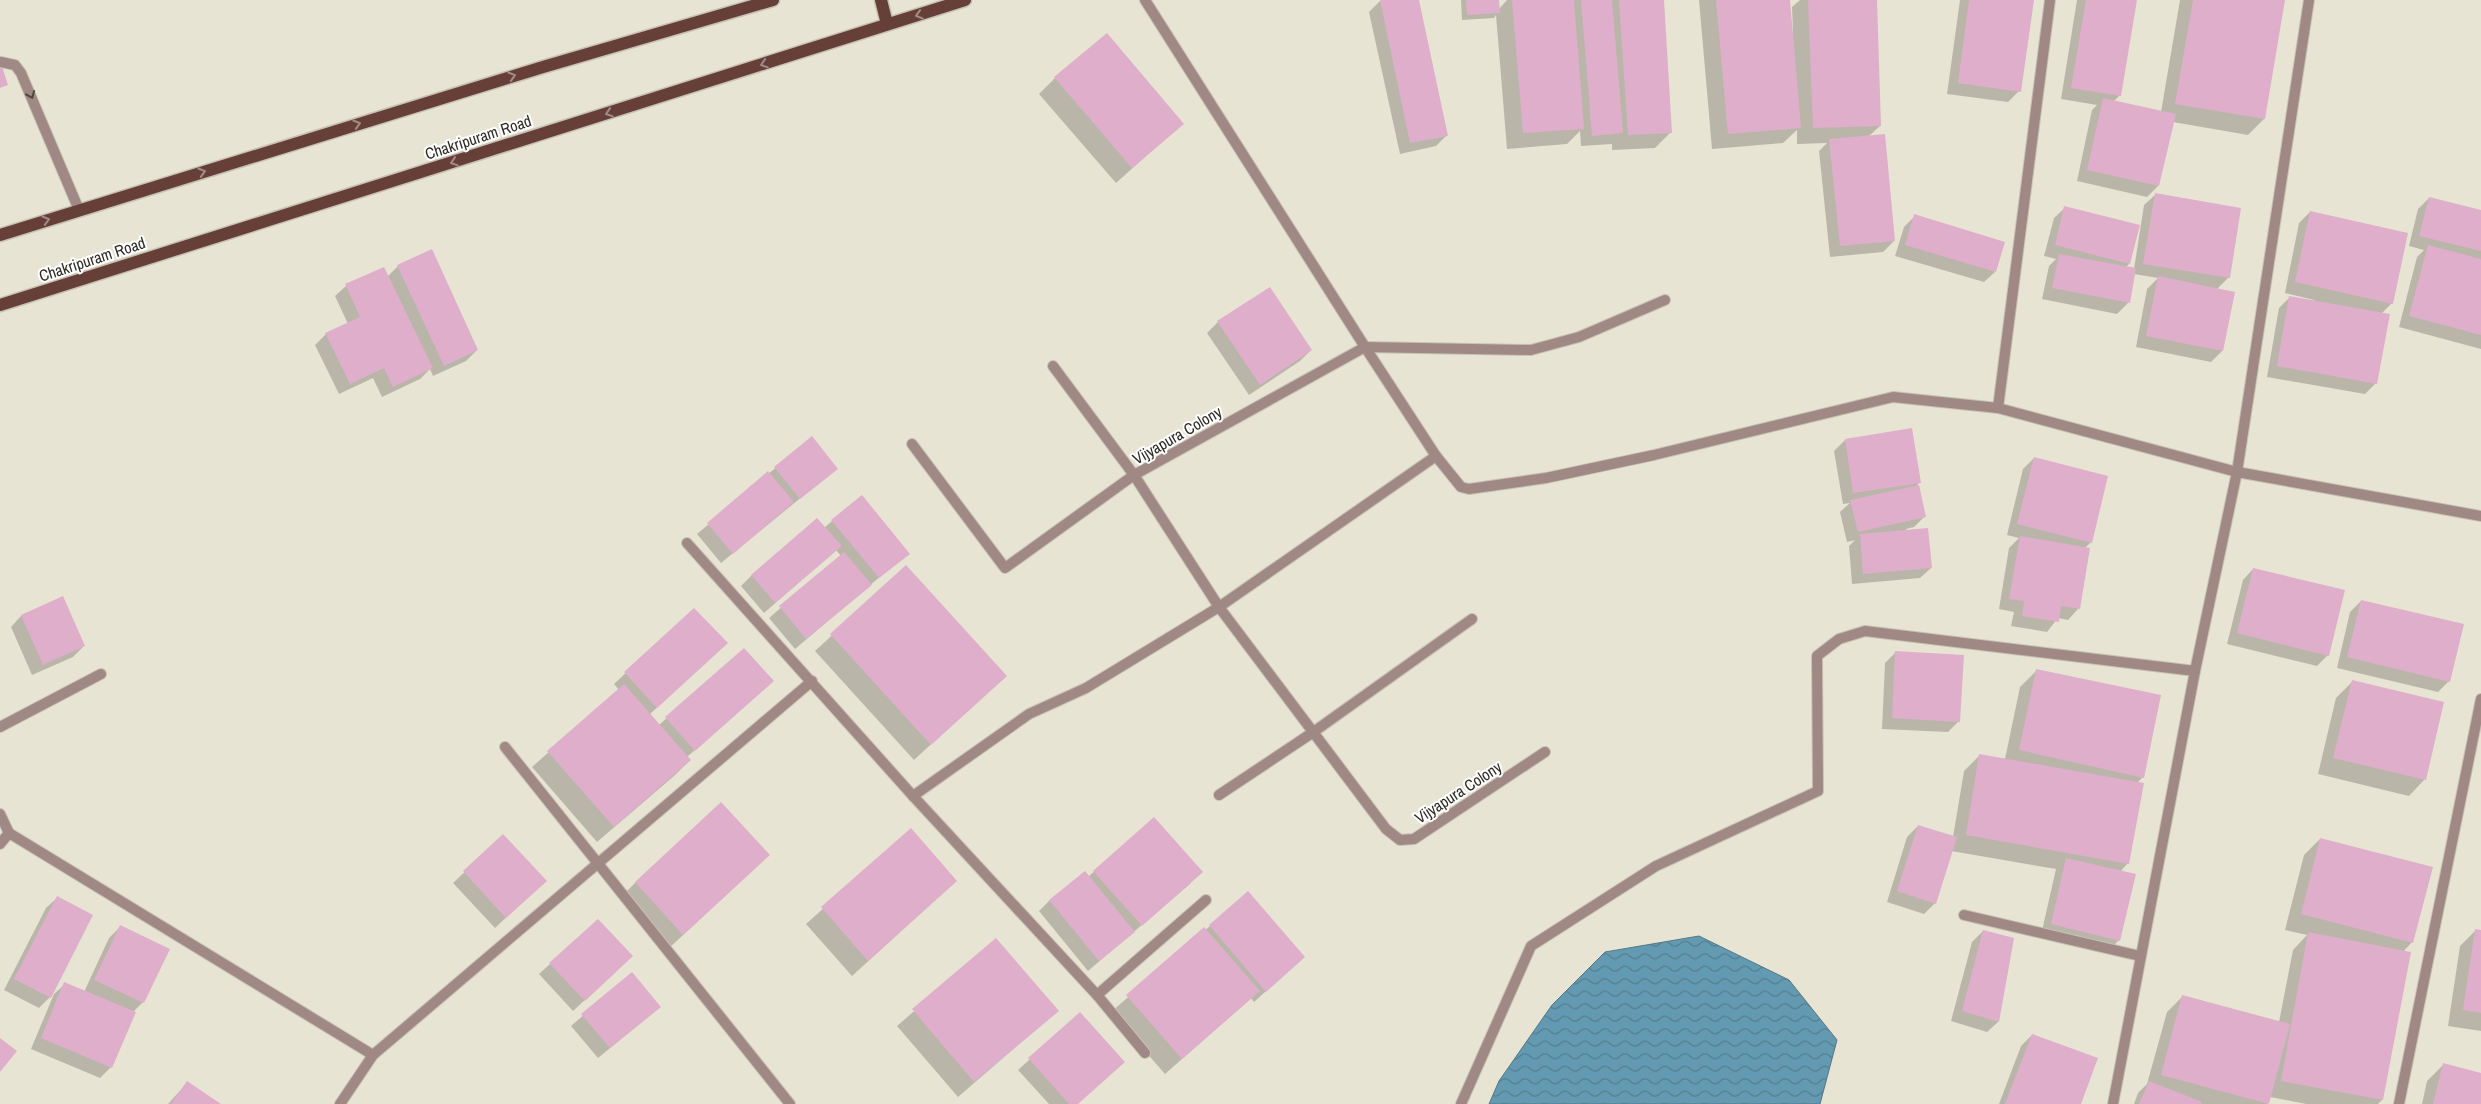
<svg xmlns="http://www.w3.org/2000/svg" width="2481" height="1104" font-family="'Archivo Narrow',sans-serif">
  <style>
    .water { fill: url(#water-waves); stroke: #537886 }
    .shadow { fill: #0003 }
    .building { fill: #deaecb }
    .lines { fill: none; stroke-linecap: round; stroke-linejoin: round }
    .lane-casing { stroke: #c6c2b4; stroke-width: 12 }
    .street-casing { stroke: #c6c2b4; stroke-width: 12 }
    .primary-casing { stroke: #c6c2b4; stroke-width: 15 }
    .lane { stroke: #a08984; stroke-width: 10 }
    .street { stroke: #a08984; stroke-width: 10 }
    .primary { stroke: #663f38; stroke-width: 12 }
    .oneway { stroke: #a38c88 }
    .oneway2 { stroke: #4e4640 }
    .labels { text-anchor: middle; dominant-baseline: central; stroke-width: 4; stroke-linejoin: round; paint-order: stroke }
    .street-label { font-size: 16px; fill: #2b2923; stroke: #fff }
  </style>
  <defs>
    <pattern id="water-waves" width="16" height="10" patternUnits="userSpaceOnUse" patternTransform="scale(1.25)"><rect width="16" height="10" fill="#649ab1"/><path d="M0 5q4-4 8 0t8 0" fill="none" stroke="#537e90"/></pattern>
  </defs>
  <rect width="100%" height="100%" fill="#e8e4d4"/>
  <!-- water -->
  <path class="water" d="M1699 936 1789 980 1837 1040 1820 1104H1489L1499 1081 1552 1005 1605 952Z"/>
  <!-- shadow -->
  <g class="shadow">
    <path d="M1418 0 1447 135 1436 146 1400 154 1369 12 1380 1Z"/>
    <path d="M1461 0H1498L1499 9 1507 0H1663L1671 132 1655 148 1612 150V144L1581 146 1580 131 1567 144 1507 149 1496 15 1494 18 1462 20Z"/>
    <path d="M1699 0H1788L1791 33H1793L1792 7 1800 0H1875L1880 126 1869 136 1894 241 1883 252 1830 257 1819 151 1827 143 1797 144V130L1783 143 1712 149Z"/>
    <path d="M1960 0H2033L2019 91 2008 102 1947 94Z"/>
    <path d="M2077 0H2135L2119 96 2114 101 2161 112 2180 0H2284L2264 119 2248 135 2173 122 2158 186 2147 197 2077 181 2092 110 2097 105 2061 99Z"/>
    <path d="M1055 78 1183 123 1116 183 1039 94Z"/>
    <path d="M2155 195 2229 277 2217 289 2222 351 2211 362 2136 347 2147 289 2158 278 2134 274 2128 303 2117 314 2042 299 2049 266 2056 259 2044 256 2054 218 2065 208 2129 264 2125 268 2134 269 2144 205Z"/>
    <path d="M2429 198 2481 211V349L2399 327 2417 257 2424 250 2409 246 2418 209Z"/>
    <path d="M2310 212 2392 303 2381 314 2376 383 2365 394 2267 377 2279 308 2290 297 2314 302V300L2285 293 2299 223Z"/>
    <path d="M1915 216 1995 272 1984 282 1895 256 1904 227Z"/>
    <path d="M398 266 477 350 466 361 433 376 430 369 420 379 382 397 373 378 339 394 315 345 326 334 348 324 335 296 346 286 387 277Z"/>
    <path d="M1218 322 1311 350 1300 361 1249 395 1207 333Z"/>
    <path d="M811 438 836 469 721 563 697 534Z"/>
    <path d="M1845 440 1920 482 1917 485 1925 516 1914 527 1906 529 1931 568 1920 578 1852 584 1849 546 1855 540 1847 542 1840 512 1850 503 1843 504 1834 451Z"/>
    <path d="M2034 458 2091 542 2085 548 2078 609 2068 620 2058 618 2047 632 2011 626 2014 612 1999 609 2009 548 2019 538 2007 535 2023 469Z"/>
    <path d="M861 496 908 553 795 649 769 618 841 556 836 550 764 613 741 586 752 575 824 528Z"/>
    <path d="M906 567 1005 676 914 760 815 651Z"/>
    <path d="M2253 569 2328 655 2317 666 2227 644 2243 580Z"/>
    <path d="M62 598 84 646 73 657 32 675 11 627 21 616Z"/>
    <path d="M2361 601 2449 681 2438 692 2337 668 2350 612Z"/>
    <path d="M694 609 715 654 650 714 659 725 744 650 761 692 687 757 690 760 674 776 597 842 532 767 619 690 614 684Z"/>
    <path d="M1896 652 1959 721 1948 732 1882 729 1885 663Z"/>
    <path d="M2036 671 2143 777 2137 783 2128 863 2120 872 2119 940 2108 951 2041 935 2056 869 1951 851 1935 903 1924 914 1887 902 1907 837 1918 826 1953 837 1964 771 1980 755 2005 759 2020 687Z"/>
    <path d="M2352 682 2442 703 2424 780 2409 796 2318 774 2336 698Z"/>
    <path d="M1154 819 1191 883 1088 971 1039 911 1050 900 1088 877Z"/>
    <path d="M911 830 956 881 852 976 806 924Z"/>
    <path d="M503 836 534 891 495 928 453 883Z"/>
    <path d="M2320 839 2412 942 2403 952 2382 1100 2378 1104H2306L2270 1097 2267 1104H2134L2138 1093 2147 1084 2167 1012 2183 996 2279 1022 2293 950 2307 935 2285 930 2304 855Z"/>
    <path d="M752 871 667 950 620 898 636 882Z"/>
    <path d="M1248 893 1304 957 1254 1002 1251 998 1165 1074 1111 1012Z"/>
    <path d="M57 898 50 997 39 1008 4 990 46 908Z"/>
    <path d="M120 927 143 1002 133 1012 111 1067 100 1078 31 1049 54 994 65 984 84 992 109 938Z"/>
    <path d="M2476 930 2481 931V1031L2448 1026 2460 946Z"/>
    <path d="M1983 931 1998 1022 1987 1032 1951 1021 1972 942Z"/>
    <path d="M996 940 1057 1011 958 1097 897 1026Z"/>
    <path d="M550 964 620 967 573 1011 539 974Z"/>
    <path d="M632 973 648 1017 598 1058 571 1026Z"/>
    <path d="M1080 1014 1078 1104H1049L1018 1070Z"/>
    <path d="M2032 1035 2079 1104H1999L2021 1046Z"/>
    <path d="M2443 1065 2481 1074V1104H2422L2427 1081Z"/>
    <path d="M187 1083 219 1104H168Z"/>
  </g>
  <!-- building -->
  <g class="building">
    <path d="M1380 0H1419L1448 136 1410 143Z"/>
    <path d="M1466 0H1499L1500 13 1467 15Z"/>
    <path d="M1512 0H1574L1584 129 1523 133Z"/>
    <path d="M1581 0H1612L1623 133 1592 136Z"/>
    <path d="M1619 0H1664L1672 133 1628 135Z"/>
    <path d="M1716 0H1790L1801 128 1728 134Z"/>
    <path d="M1808 0H1877L1881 126 1813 128Z"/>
    <path d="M1969 0H2034L2021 92 1958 83Z"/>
    <path d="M2086 0H2137L2121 96 2071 88Z"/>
    <path d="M2193 0H2285L2265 119 2175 104Z"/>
    <path d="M1107 33 1184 124 1132 168 1054 77Z"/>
    <path d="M0 60 8 85 0 88Z"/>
    <path d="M2103 98 2176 114 2159 186 2087 170Z"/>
    <path d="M1885 134 1895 241 1840 246 1829 139Z"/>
    <path d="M2155 193 2241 208 2230 278 2143 264Z"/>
    <path d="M2429 197 2481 210V251L2419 236Z"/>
    <path d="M2064 206 2140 225 2130 264 2055 245Z"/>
    <path d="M2310 211 2408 233 2393 304 2295 282Z"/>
    <path d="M1914 214 2005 242 1996 272 1905 245Z"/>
    <path d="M2428 245 2481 259V335L2409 316Z"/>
    <path d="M432 249 478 350 444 366 397 265Z"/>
    <path d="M2059 254 2136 268 2130 303 2052 288Z"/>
    <path d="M384 267 433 368 393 387 384 368 350 384 325 333 360 317 345 284Z"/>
    <path d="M2158 276 2235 292 2223 351 2146 336Z"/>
    <path d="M1270 287 1312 350 1260 385 1217 321Z"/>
    <path d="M2289 296 2390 314 2377 384 2277 366Z"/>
    <path d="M1912 428 1921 483 1853 493 1845 439Z"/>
    <path d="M812 436 838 469 800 499 774 467Z"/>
    <path d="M2034 457 2108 476 2092 543 2017 524Z"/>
    <path d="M768 471 794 502 733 554 707 523Z"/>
    <path d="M1919 485 1926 517 1858 532 1850 500Z"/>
    <path d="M862 495 910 554 879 578 831 520Z"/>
    <path d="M817 518 842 546 775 603 751 575Z"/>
    <path d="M1928 528 1932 568 1863 574 1860 534Z"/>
    <path d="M2020 536 2090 548 2080 609 2061 606 2059 622 2022 616 2024 601 2009 599Z"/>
    <path d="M844 552 872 585 806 639 779 606Z"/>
    <path d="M906 565 1007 676 931 745 830 634Z"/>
    <path d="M2253 568 2345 590 2329 656 2237 633Z"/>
    <path d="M63 596 85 646 43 665 21 615Z"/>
    <path d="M2361 600 2464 624 2450 682 2347 657Z"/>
    <path d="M694 608 728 643 657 708 624 672Z"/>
    <path d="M744 648 774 681 695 751 665 717Z"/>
    <path d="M1895 651 1964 655 1960 722 1892 718Z"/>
    <path d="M2036 669 2161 695 2144 778 2019 750Z"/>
    <path d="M2352 680 2444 702 2426 780 2333 758Z"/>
    <path d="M624 684 691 760 614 827 547 751Z"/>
    <path d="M1979 754 2144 783 2129 864 1966 835Z"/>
    <path d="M721 802 770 855 683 935 635 882Z"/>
    <path d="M1154 817 1203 872 1142 926 1093 871Z"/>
    <path d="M1918 825 1957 837 1936 904 1897 891Z"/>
    <path d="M911 828 957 881 868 961 821 907Z"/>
    <path d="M503 834 547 881 506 918 463 871Z"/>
    <path d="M2320 838 2433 867 2413 943 2301 914Z"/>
    <path d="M2066 858 2136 874 2120 941 2051 924Z"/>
    <path d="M1085 871 1135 932 1099 961 1049 900Z"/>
    <path d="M1248 891 1305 957 1266 992 1209 925Z"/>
    <path d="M57 896 93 915 51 998 14 979Z"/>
    <path d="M598 919 633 956 585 1001 549 963Z"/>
    <path d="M120 925 170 949 144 1003 94 980Z"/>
    <path d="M1204 927 1260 991 1182 1059 1126 995Z"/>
    <path d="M2475 929 2481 930V1013L2463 1010Z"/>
    <path d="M1983 930 2014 938 1999 1022 1962 1011Z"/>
    <path d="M2308 932 2411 952 2383 1100 2281 1081Z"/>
    <path d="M996 938 1059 1011 974 1082 912 1009Z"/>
    <path d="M632 972 661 1007 610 1048 581 1014Z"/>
    <path d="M64 982 136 1012 112 1068 41 1038Z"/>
    <path d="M2182 995 2290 1024 2269 1104 2161 1075Z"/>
    <path d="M1080 1012 1125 1062 1078 1104H1069L1028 1058Z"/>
    <path d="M2032 1034 2098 1058 2081 1104H2005Z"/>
    <path d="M0 1038 17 1051 0 1072Z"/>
    <path d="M2443 1063 2481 1073V1104H2433Z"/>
    <path d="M187 1081 221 1104H171Z"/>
    <path d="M2149 1081 2202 1102 2201 1104H2139Z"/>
  </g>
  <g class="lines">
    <defs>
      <g id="lane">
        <path d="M1 62 15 65 21 73 79 210"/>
        <path d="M1365 347 1531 350 1579 337 1665 300"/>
      </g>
      <g id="street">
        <path d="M1145 0 1365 347 1134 475 1219 607 1386 829 1400 840 1414 839 1545 752"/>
        <path d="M1365 347 1436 456 1461 487 1469 489 1546 478 1654 455 1893 397 1998 408 2237 472 2481 516"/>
        <path d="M1998 408 2050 0"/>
        <path d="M912 444 1005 568 1134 475 1053 366"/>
        <path d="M687 543 913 796 1097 995 1145 1053"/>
        <path d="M0 727 101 674"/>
        <path d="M505 747 790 1104"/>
        <path d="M1219 795 1312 733 1472 619"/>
        <path d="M913 796 1029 714 1086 688 1219 607 1436 456"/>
        <path d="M0 814 9 833 373 1055"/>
        <path d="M0 844 9 833"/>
        <path d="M1964 915 2140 956"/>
        <path d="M1097 995 1206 900"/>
        <path d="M340 1104 373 1055 812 681"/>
        <path d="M1461 1104 1531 946 1656 866 1818 791 1817 656 1839 639 1865 631 2195 671"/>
        <path d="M2113 1104 2195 671 2237 472 2309 0"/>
        <path d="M2399 1104 2481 699"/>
      </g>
      <g id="primary">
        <path d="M881 0 887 24"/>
        <path d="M0 235 543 67 773 0"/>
        <path d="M0 305 965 0"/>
      </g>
    </defs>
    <!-- lane casing -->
    <use href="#lane" class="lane-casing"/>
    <!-- street casing -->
    <use href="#street" class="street-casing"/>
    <!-- primary casing -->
    <use href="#primary" class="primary-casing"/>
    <!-- lane -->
    <use href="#lane" class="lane"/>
    <!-- street -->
    <use href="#street" class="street"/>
    <!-- primary -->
    <use href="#primary" class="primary"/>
  </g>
  <!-- one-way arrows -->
  <defs><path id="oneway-chevron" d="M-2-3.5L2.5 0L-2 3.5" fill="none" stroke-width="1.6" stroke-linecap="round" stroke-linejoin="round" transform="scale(1.25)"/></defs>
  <g class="oneway">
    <use href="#oneway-chevron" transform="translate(919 15) rotate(163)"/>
    <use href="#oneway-chevron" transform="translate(764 64) rotate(162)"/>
    <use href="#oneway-chevron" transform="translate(512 76) rotate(-17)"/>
    <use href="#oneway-chevron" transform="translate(609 113) rotate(162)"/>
    <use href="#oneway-chevron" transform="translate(357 124) rotate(-17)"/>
    <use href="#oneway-chevron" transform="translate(454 162) rotate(162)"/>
    <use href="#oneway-chevron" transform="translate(202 172) rotate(-17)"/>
    <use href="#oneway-chevron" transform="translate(46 220) rotate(-17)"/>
  </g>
  <use class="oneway2" href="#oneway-chevron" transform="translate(31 95) rotate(67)"/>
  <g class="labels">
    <!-- street labels -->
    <g class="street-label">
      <text transform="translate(478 137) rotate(-18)">Chakripuram Road</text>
      <text transform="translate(92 259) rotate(-18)">Chakripuram Road</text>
      <text transform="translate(1177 435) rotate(-30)">Vijyapura Colony</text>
      <text transform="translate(1458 792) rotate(-33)">Vijyapura Colony</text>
    </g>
  </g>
</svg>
